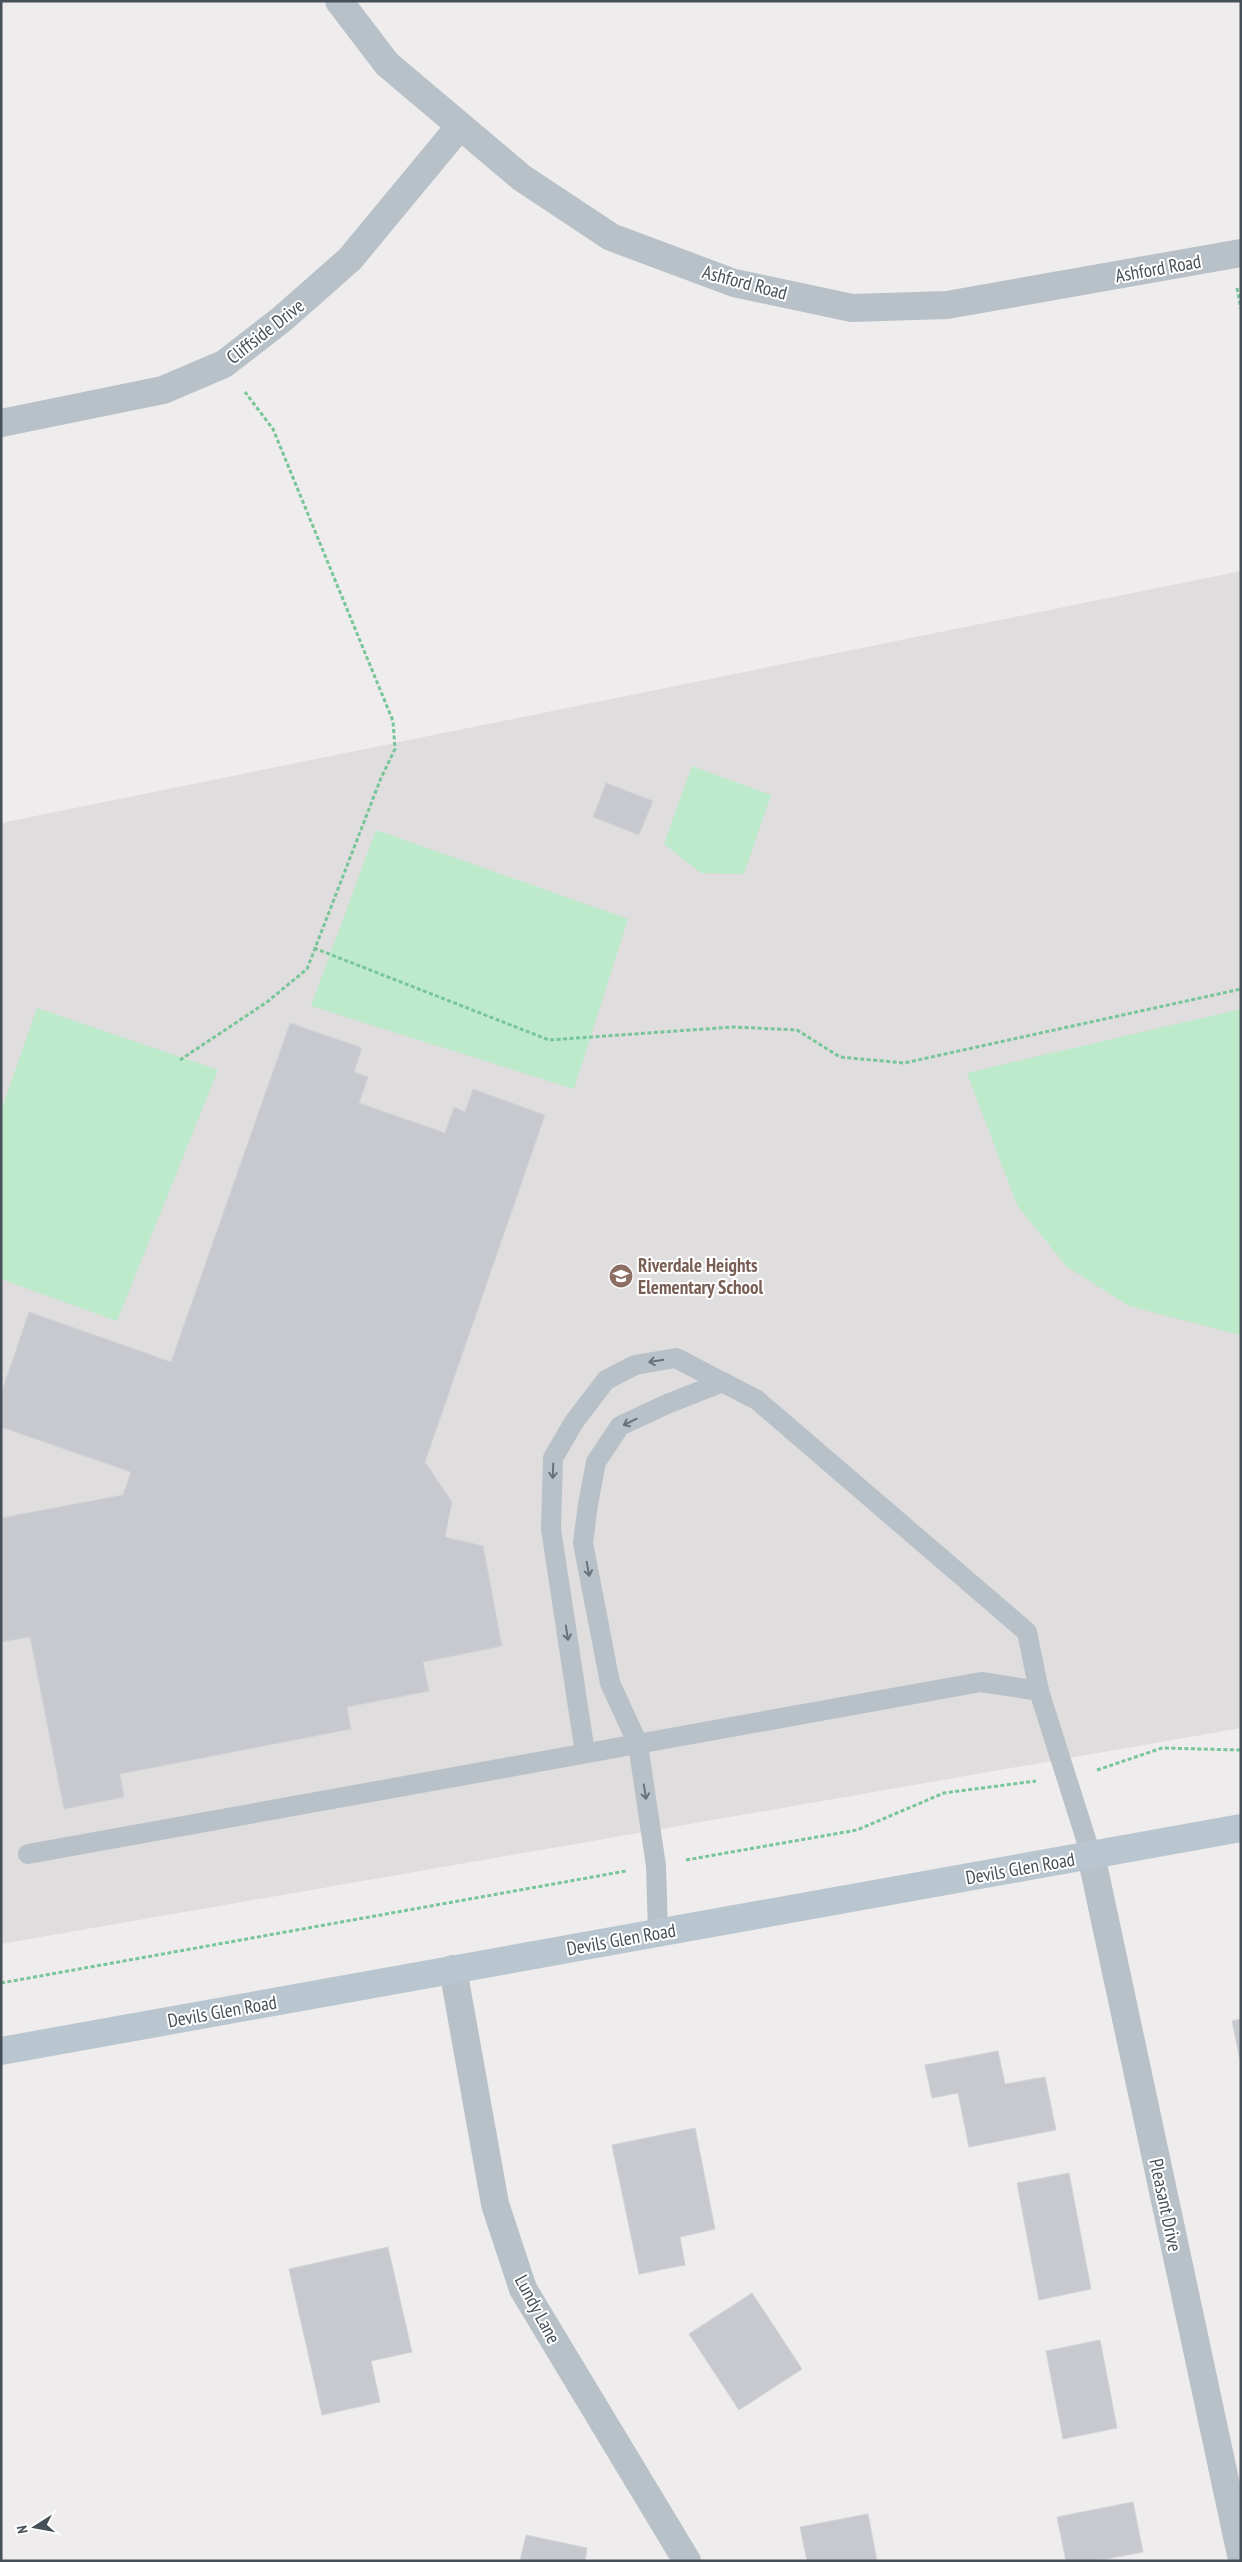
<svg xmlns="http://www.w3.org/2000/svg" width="1242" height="2562" font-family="'PT Sans Narrow',sans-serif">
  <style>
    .education { fill: #dfdddd }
    .green { fill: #bceacb }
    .building { fill: #c7c9ce; stroke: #d0d3d7 }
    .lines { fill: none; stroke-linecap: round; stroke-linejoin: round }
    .path { stroke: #77c599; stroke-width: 3; stroke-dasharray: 4 2.5; stroke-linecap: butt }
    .lane { stroke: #b8c1c8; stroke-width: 20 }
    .street { stroke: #b8c1c8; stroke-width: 28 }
    .secondary { stroke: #bac6cf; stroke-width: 28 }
    .oneway { stroke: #68727a }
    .labels { text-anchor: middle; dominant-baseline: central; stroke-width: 4; stroke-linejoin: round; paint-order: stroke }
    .street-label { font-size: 19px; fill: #465058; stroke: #fff }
    .education-label { font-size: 19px; font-weight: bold; fill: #785e54; stroke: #fff; text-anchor: start }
  </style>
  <rect width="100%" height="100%" fill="#eeecec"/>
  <!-- education -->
  <path class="education" d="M1241 571V1728L1 1944V823Z"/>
  <!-- green -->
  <g class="green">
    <path d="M692 766 771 795 744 874 701 873 664 844Z"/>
    <path d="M376 830 628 919 574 1089 311 1006Z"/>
    <path d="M37 1008 218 1070 117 1321 1 1279V1111Z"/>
    <path d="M1241 1009V1335L1129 1306 1066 1266 1017 1205 967 1073Z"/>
  </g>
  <!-- building -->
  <g class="building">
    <path d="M606 783 653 801 639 835 593 817Z"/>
    <path d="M290 1023 362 1048 354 1072 368 1077 359 1103 445 1133 454 1107 465 1112 473 1089 545 1115 425 1462 452 1502 445 1537 483 1546 502 1646 423 1662 429 1691 347 1707 351 1729 120 1774 124 1797 64 1809 30 1637 1 1642V1518L123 1495 131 1472 1 1427V1394L29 1312 171 1362Z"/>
    <path d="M1241 2019V2064L1232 2021Z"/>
    <path d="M998 2051 1005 2084 1045 2077 1056 2130 969 2147 958 2093 932 2098 925 2065Z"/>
    <path d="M695 2128 715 2229 680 2237 685 2265 639 2274 612 2145Z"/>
    <path d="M1069 2173 1091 2289 1039 2300 1017 2183Z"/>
    <path d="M388 2247 412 2352 371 2361 380 2402 322 2415 289 2269Z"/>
    <path d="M752 2293 802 2369 739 2410 689 2334Z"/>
    <path d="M1100 2340 1117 2428 1063 2439 1046 2351Z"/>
    <path d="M1133 2502 1143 2552 1095 2561H1066L1057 2517Z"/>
    <path d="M868 2514 877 2561H807L800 2527Z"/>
    <path d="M526 2535 587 2548 585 2561H520Z"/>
  </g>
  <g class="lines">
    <!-- path -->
    <g class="path">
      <path d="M1237 288 1241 309"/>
      <path d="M314 948 549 1040 733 1027 797 1030 840 1057 904 1063 1241 989"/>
      <path d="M180 1060 267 1002 307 969 381 778 395 749 393 721 273 429 245 392"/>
      <path d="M1097 1770 1162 1748 1241 1750"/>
      <path d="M686 1860 857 1830 944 1793 1036 1781"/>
      <path d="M1 1983 626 1871"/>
    </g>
    <!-- lane -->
    <g class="lane">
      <path d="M585 1753 551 1529 553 1458 574 1422 606 1380 635 1365 676 1358 757 1400 1027 1632 1039 1691 1091 1855"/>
      <path d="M28 1854 981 1682 1039 1691"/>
      <path d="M658 1933 656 1866 638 1744 610 1683 583 1543 588 1504 596 1462 620 1426 667 1404 723 1382"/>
    </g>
    <!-- street -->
    <g class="street">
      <path d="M339 1 387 64 522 178 611 237 734 283 852 308 947 305 1241 253"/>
      <path d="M1 423 163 390 224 364 282 319 350 259 460 126"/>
      <path d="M1091 1855 1241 2555"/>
      <path d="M453 1969 495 2204 523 2289 687 2561"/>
    </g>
    <!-- secondary -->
    <path class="secondary" d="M1 2051 1241 1828"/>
  </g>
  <!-- one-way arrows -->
  <defs><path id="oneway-shaft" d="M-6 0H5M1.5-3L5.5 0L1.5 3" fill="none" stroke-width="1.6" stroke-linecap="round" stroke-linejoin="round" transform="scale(1.25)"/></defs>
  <g class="oneway">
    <use href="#oneway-shaft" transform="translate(656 1361) rotate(170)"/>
    <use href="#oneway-shaft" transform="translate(630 1422) rotate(154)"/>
    <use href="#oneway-shaft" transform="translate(553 1471) rotate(92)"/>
    <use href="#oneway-shaft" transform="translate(588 1569) rotate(79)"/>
    <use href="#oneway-shaft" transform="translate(567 1633) rotate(81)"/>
    <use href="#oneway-shaft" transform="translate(645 1792) rotate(81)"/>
  </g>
  <!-- icons -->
  <defs>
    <symbol id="school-disc" viewBox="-11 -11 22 22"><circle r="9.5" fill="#8d6e63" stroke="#fff"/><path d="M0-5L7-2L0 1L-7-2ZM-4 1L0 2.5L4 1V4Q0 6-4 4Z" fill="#fff"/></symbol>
  </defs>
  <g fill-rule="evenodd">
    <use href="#school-disc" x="607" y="1262" width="28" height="28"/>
  </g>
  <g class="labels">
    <!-- street labels -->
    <g class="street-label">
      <text transform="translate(1158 268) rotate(-10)">Ashford Road</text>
      <text transform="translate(745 282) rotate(15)">Ashford Road</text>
      <text transform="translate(265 331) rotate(-38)">Cliffside Drive</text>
      <text transform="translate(1020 1868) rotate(-10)">Devils Glen Road</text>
      <text transform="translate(621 1939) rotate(-10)">Devils Glen Road</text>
      <text transform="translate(222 2011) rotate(-10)">Devils Glen Road</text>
      <text transform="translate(1166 2205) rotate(78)">Pleasant Drive</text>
      <text transform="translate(538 2309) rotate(62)">Lundy Lane</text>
    </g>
    <!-- education labels -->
    <g class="education-label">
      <text x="638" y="1265">Riverdale Heights<tspan x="638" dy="22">Elementary School</tspan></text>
    </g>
  </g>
  <!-- border -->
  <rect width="1242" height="2562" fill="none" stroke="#465058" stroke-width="5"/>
  <!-- north arrow -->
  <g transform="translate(35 2527) rotate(259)" stroke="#ffffff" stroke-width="4" paint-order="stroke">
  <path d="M0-4L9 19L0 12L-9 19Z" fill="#465058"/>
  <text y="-8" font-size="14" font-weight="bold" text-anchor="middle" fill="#465058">N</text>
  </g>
</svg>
